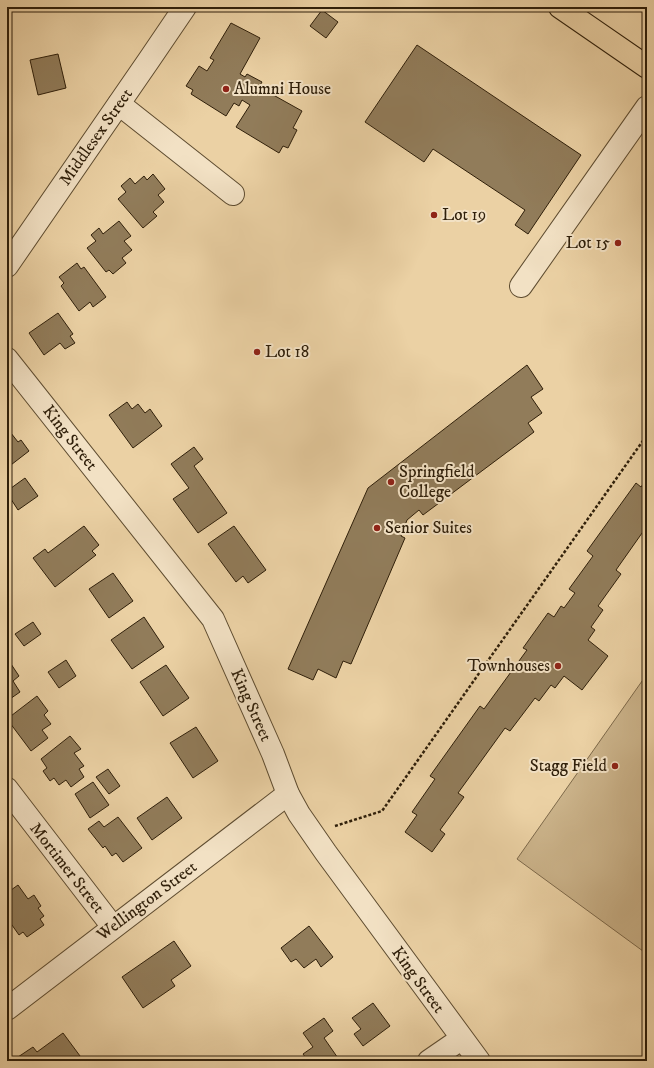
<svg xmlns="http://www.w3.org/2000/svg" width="654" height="1068" font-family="'IM FELL DW Pica',serif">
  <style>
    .green { fill: #cbb38a; stroke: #7d694a }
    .building { fill: #917c5a; stroke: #2f1f0a }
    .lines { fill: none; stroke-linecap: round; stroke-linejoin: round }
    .minor-casing { stroke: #5e4c30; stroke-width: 24 }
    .major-casing { stroke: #2f1f0a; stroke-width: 24 }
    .path { stroke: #2f1f0a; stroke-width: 2.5; stroke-dasharray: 3 2; stroke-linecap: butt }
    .minor { stroke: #f2e1c4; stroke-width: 22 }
    .major { stroke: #ebd1a4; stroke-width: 22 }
    .poi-dot { fill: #8f2418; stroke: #f2e1c4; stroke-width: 1.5 }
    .labels { text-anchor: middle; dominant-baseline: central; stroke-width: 4; stroke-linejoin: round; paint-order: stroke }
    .poi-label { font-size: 17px; fill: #2f1f0a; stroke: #f2e1c4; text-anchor: start }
    .street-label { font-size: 17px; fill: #2f1f0a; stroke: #f2e1c4 }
  </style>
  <rect width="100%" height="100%" fill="#ebd1a4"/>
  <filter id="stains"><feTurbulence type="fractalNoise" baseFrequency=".005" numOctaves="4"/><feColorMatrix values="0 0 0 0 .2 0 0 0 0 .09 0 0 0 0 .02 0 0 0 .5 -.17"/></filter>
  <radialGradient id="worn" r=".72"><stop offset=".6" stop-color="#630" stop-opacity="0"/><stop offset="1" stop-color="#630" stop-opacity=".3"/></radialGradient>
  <!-- green -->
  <path class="green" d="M647 674V954L517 859Z"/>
  <!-- building -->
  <g class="building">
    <path d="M322 10 338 22 326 38 310 26Z"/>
    <path d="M231 23 260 38 240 74 245 77 247 74 262 82 259 87 302 111 293 128 297 130 288 148 283 146 279 153 236 127 250 105 242 100 239 106 234 103 226 116 191 94 193 90 186 86 199 66 207 71 214 60 210 58Z"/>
    <path d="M417 45 581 155 528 234 515 225 525 210 433 149 424 162 365 122Z"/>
    <path d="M58 54 66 88 38 95 30 60Z"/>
    <path d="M153 174 165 189 158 195 164 202 153 212 157 216 143 228 118 199 126 192 121 186 130 178 135 184 144 176 147 180Z"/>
    <path d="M119 221 131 236 124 241 132 250 122 258 126 263 113 274 109 270 106 272 87 248 96 241 91 235 99 228 103 234Z"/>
    <path d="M77 263 81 269 84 267 106 297 93 307 90 302 79 311 61 286 64 283 59 277Z"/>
    <path d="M58 313 73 334 70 336 75 343 65 349 60 343 44 355 29 333Z"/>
    <path d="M527 365 543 389 531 397 542 413 528 423 534 432 423 515 419 510 407 520 401 536 405 538 351 664 343 661 336 678 318 669 313 680 288 669 368 488Z"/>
    <path d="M127 402 132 409 138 404 145 413 150 409 162 426 133 448 109 415Z"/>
    <path d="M7 428 18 442 21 440 29 451 7 468Z"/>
    <path d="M194 447 203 459 194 466 227 513 198 533 173 499 189 488 171 464Z"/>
    <path d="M25 478 38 496 18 510 7 493V491Z"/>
    <path d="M647 478V526L616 570 621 574 598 606 603 610 591 627 595 630 588 640 608 656 582 690 564 676 555 688 551 685 539 701 535 698 510 731 505 728 458 793 464 797 440 830 445 834 432 852 405 832 417 815 412 812 435 779 430 776 480 706 484 709 527 650 523 648 548 613 554 617 561 606 564 608 575 593 569 589 593 556 587 551 636 483 641 487Z"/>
    <path d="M84 526 99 545 92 551 96 555 55 587 33 558 45 549 48 553Z"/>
    <path d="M234 526 266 570 248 583 243 576 236 582 208 544Z"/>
    <path d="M113 573 133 601 109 618 89 589Z"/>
    <path d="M144 617 164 647 132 669 111 640Z"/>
    <path d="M33 622 41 634 24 646 15 634Z"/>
    <path d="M7 658 19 676 13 681 20 692 7 701Z"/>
    <path d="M66 660 76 676 59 688 48 672Z"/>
    <path d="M166 665 189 698 163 716 140 682Z"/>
    <path d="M37 696 48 711 44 715 51 724 42 730 48 738 31 751 7 719Z"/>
    <path d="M196 727 218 761 193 778 170 743Z"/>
    <path d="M70 736 81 749 74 753 84 766 79 769 84 777 71 787 66 780 59 785 54 778 50 781 43 771 47 768 41 759Z"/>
    <path d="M108 769 120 786 109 794 96 777Z"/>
    <path d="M93 782 109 805 90 818 75 794Z"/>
    <path d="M167 797 182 818 152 840 137 818Z"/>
    <path d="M118 817 142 848 123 862 116 853 112 856 105 846 103 848 88 829 99 821 104 827Z"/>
    <path d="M18 885 28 899 34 895 41 906 38 908 44 916 40 919 44 925 27 937 23 932 19 935 7 918V893Z"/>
    <path d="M309 926 333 957 321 967 316 959 304 968 296 959 291 962 281 948Z"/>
    <path d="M174 941 191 966 171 980 175 986 143 1008 122 977Z"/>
    <path d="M373 1003 390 1026 363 1046 354 1034 361 1029 352 1018Z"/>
    <path d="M324 1018 333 1031 324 1038 340 1061H308L303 1054 313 1047 303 1033Z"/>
    <path d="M63 1033 83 1060 82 1061H12L33 1047 37 1052Z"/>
  </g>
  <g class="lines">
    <defs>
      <g id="minor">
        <path d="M119 104 233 194"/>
        <path d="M7 266 149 60 185 7"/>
        <path d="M521 286 647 107"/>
        <path d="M7 359 213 619 273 754 288 794 299 814 326 853 479 1061"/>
        <path d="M7 789 113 927"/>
        <path d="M7 1009 288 794"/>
        <path d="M429 1061 461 1039"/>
      </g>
      <path id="major" d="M560 7 647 67"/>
    </defs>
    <!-- minor casing -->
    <use href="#minor" class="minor-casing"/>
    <!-- major casing -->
    <use href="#major" class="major-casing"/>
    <!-- path -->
    <path class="path" d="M335 826 382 811 647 435"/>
    <!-- minor -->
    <use href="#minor" class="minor"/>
    <!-- major -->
    <use href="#major" class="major"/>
  </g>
  <!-- markers -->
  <g class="poi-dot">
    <circle cx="226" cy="89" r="4"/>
    <circle cx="434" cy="215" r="4"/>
    <circle cx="618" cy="243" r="4"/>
    <circle cx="257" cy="352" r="4"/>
    <circle cx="391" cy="482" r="4"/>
    <circle cx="377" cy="528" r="4"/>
    <circle cx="558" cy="666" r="4"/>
    <circle cx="615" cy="766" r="4"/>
  </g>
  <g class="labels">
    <!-- poi labels -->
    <g class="poi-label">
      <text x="234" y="89">Alumni House</text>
      <text x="442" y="215">Lot 19</text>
      <text x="610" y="243" text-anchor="end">Lot 15</text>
      <text x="265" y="352">Lot 18</text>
      <text x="399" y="472">Springfield<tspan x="399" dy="20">College</tspan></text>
      <text x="385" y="528">Senior Suites</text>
      <text x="550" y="666" text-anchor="end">Townhouses</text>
      <text x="607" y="766" text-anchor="end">Stagg Field</text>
    </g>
    <!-- street labels -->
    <g class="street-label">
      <text transform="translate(96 137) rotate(-55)">Middlesex Street</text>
      <text transform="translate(70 438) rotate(52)">King Street</text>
      <text transform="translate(251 705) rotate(66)">King Street</text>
      <text transform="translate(67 868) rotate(52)">Mortimer Street</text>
      <text transform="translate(147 901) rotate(-37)">Wellington Street</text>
      <text transform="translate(418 980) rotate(54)">King Street</text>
    </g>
  </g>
  <!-- margin -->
  <rect width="654" height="1068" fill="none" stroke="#ebd1a4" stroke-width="24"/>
  <rect x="8" y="8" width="638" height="1052" fill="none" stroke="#2f1f0a" stroke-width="2"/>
  <rect x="12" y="12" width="630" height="1044" fill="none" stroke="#2f1f0a"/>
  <rect width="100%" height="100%" filter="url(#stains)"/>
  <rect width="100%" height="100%" fill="url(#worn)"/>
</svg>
